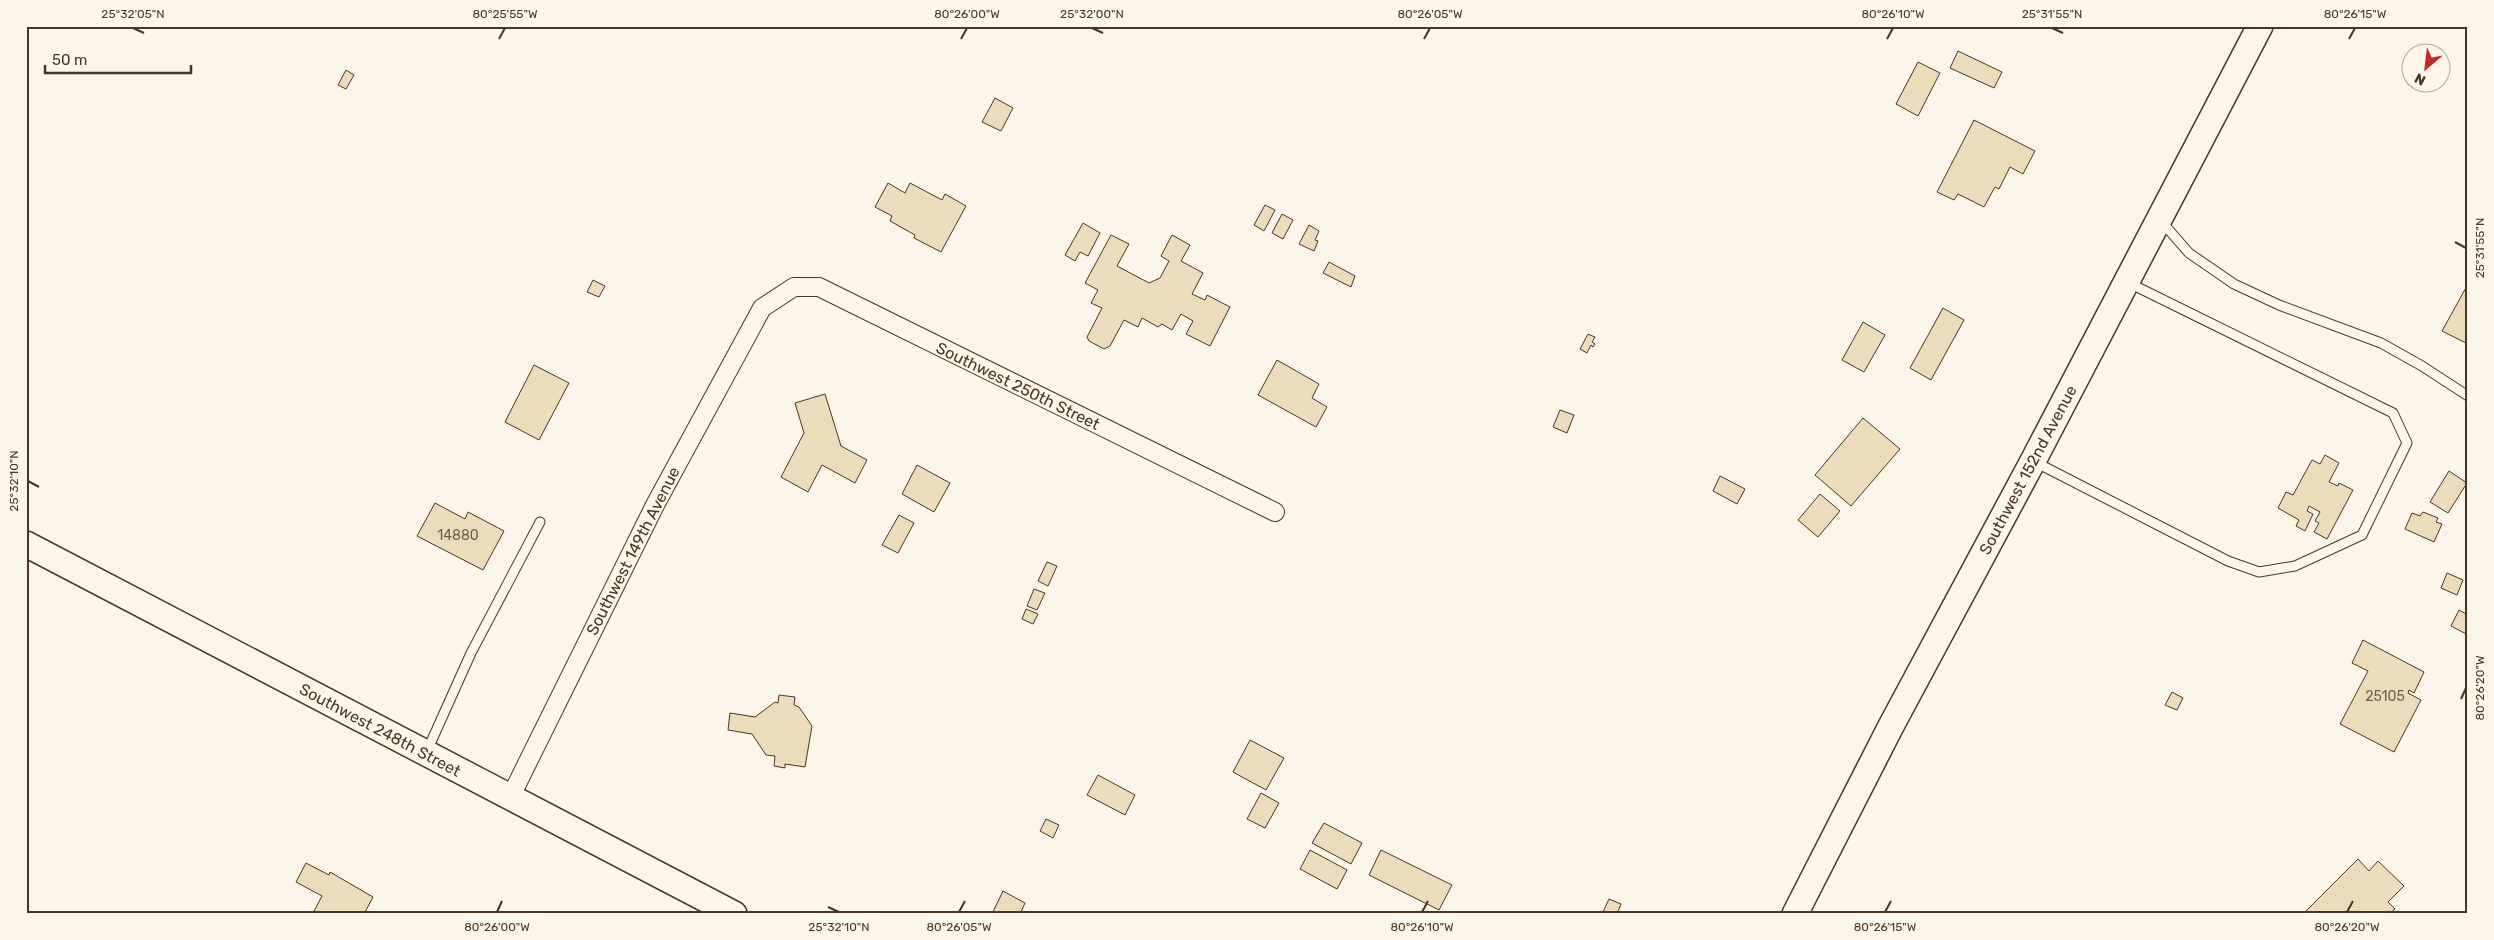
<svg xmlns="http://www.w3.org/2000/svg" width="2494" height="940" font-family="Rubik,sans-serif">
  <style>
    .building { fill: #ecdcbc; stroke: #4a3520 }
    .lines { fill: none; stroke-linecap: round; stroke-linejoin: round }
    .lane-casing { stroke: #4a3520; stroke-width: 11 }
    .street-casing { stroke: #4a3520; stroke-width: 20 }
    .secondary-casing { stroke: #4a3520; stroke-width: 28 }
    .lane { stroke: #fbf6e9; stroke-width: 9 }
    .street { stroke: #fbf6e9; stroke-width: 18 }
    .secondary { stroke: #fbf6e9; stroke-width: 25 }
    .ticks { fill: none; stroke: #4a3520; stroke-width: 2 }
    .labels { text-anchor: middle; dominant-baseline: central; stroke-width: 4; stroke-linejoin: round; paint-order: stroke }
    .number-label { font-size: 14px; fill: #725f47 }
    .street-label { font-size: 16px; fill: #4a3520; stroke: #fbf6e9 }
    .neatline { fill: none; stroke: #4a3520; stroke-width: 2 }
    .ticks-label { font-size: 12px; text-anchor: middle; fill: #4a3520 }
  </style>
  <rect width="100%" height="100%" fill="#fbf6e9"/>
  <!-- building -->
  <g class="building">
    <path d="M1958 51 2002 72 1994 88 1950 68Z"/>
    <path d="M1918 62 1940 73 1918 116 1896 104Z"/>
    <path d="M346 70 354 75 346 89 338 85Z"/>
    <path d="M995 98 1013 108 1001 131 982 122Z"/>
    <path d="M1974 120 2035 151 2023 174 2010 167 1999 189 1995 187 1984 207 1958 194 1954 200 1937 192Z"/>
    <path d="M888 183 905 193 910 183 942 200 945 194 966 206 941 252 914 238 915 235 890 221 892 216 875 207Z"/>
    <path d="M1265 205 1275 210 1264 231 1254 225Z"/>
    <path d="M1282 214 1293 220 1283 239 1272 233Z"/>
    <path d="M1083 223 1100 233 1088 256 1080 252 1075 261 1065 255Z"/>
    <path d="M1309 225 1319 231 1315 240 1318 241 1314 251 1299 244Z"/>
    <path d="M1111 235 1129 244 1117 266 1149 283 1160 278 1169 261 1161 256 1172 235 1190 245 1181 261 1203 273 1192 294 1205 300 1207 295 1230 307 1210 346 1186 334 1193 321 1181 314 1172 330 1162 324 1158 327 1142 318 1138 327 1124 320 1110 346 1104 349 1089 341 1087 337 1102 308 1091 303 1098 290 1085 283Z"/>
    <path d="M1329 262 1355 276 1351 287 1323 273Z"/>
    <path d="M593 280 605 286 599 297 587 292Z"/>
    <path d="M2468 284V344L2442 331Z"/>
    <path d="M1943 308 1964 320 1931 380 1910 368Z"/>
    <path d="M1863 322 1885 335 1864 372 1842 360Z"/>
    <path d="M1588 334 1595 337 1592 342 1595 344 1593 347 1591 345 1587 353 1580 349Z"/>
    <path d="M1277 360 1319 384 1312 398 1327 407 1316 427 1258 395Z"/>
    <path d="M534 365 569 383 539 440 505 422Z"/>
    <path d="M825 394 841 446 867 460 855 483 822 465 808 492 781 477 804 433 795 403Z"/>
    <path d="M1560 410 1574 415 1567 433 1553 427Z"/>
    <path d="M1863 418 1900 449 1851 506 1815 475Z"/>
    <path d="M2325 455 2339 463 2329 482 2338 486 2339 483 2353 490 2327 539 2314 532 2319 523 2315 521 2320 512 2309 506 2307 511 2313 514 2305 531 2296 526 2299 520 2278 508 2286 492 2293 495 2312 460 2320 464Z"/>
    <path d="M917 465 950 483 934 512 902 494Z"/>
    <path d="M2449 471 2467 483 2448 513 2430 502Z"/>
    <path d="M1720 476 1745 489 1737 504 1713 491Z"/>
    <path d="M1820 494 1840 511 1818 537 1798 520Z"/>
    <path d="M435 503 465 519 468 512 504 531 483 570 417 536Z"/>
    <path d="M2423 512 2438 518 2436 522 2442 524 2434 542 2405 529 2412 513 2420 516Z"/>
    <path d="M899 515 914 523 898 553 882 545Z"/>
    <path d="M1047 562 1057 566 1048 586 1038 581Z"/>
    <path d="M2447 573 2463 580 2457 595 2441 588Z"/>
    <path d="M1034 589 1045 593 1037 610 1027 606Z"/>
    <path d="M1026 609 1038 614 1033 624 1022 619Z"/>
    <path d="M2459 610 2468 615V635L2451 626Z"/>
    <path d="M2363 640 2424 672 2414 693 2409 690 2408 693 2421 700 2394 752 2340 724 2368 671 2352 663Z"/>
    <path d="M2172 692 2183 698 2177 710 2165 705Z"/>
    <path d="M779 695 795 697 794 705 799 707 812 726 805 767 785 764V768L774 766 775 756 766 755 752 734 728 730 730 713 755 717 775 702 778 703Z"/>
    <path d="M1250 740 1284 758 1266 790 1233 772Z"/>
    <path d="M1098 775 1135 795 1125 815 1087 795Z"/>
    <path d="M1261 793 1279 803 1265 828 1247 819Z"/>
    <path d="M1046 819 1059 825 1053 838 1040 831Z"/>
    <path d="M1324 823 1362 843 1351 864 1312 843Z"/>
    <path d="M1310 850 1347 870 1337 889 1300 869Z"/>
    <path d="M1381 850 1452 885 1439 910 1369 875Z"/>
    <path d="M2358 859 2369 871 2378 861 2404 886 2388 902 2395 909 2389 914H2303Z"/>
    <path d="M306 863 329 875 330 872 373 897 364 914H319L314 911 322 896 296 882Z"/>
    <path d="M1003 891 1025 903 1020 914H992Z"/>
    <path d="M1609 899 1621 904 1617 914H1602Z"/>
  </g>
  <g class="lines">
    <defs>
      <g id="lane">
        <path d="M2161 221 2189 253 2234 284 2279 305 2381 343 2422 366 2468 396"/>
        <path d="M2035 462 2228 561 2259 572 2295 566 2362 535 2407 443 2393 413 2127 282"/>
        <path d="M427 751 471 653 540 522"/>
      </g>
      <path id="street" d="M510 798 655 505 762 308 794 287H819L1275 512"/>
      <g id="secondary">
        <path d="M26 544 734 914"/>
        <path d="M1795 914 1891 726 2033 461 2260 26"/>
      </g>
    </defs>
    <!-- lane casing -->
    <use href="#lane" class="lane-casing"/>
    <!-- street casing -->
    <use href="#street" class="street-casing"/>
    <!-- secondary casing -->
    <use href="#secondary" class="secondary-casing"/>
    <!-- lane -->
    <use href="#lane" class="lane"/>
    <!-- street -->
    <use href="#street" class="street"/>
    <!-- secondary -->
    <use href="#secondary" class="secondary"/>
  </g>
  <!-- ticks -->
  <path class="ticks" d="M133 28 144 33M1092 28 1103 33M2052 28 2063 33M499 39 505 28M961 39 967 28M1424 39 1430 28M1887 39 1893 28M2349 39 2355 28M2455 242 2466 248M28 481 39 487M2461 699 2466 688M828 907 839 912M497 912 502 901M959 912 965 901M1422 912 1428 901M1885 912 1891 901M2347 912 2353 901"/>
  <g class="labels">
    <!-- number labels -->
    <g class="number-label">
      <text x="458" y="535">14880</text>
      <text x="2385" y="696">25105</text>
    </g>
    <!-- street labels -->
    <g class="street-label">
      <text transform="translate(1018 386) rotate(26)">Southwest 250th Street</text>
      <text transform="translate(2028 470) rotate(-62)">Southwest 152nd Avenue</text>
      <text transform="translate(633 551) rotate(-63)">Southwest 149th Avenue</text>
      <text transform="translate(380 730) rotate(28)">Southwest 248th Street</text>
    </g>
  </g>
  <!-- border -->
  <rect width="2494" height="940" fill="none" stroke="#fbf6e9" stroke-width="55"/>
  <!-- north arrow -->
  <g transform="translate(2426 68) rotate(208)"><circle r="24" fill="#fbf6e9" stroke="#b4a999"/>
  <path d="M0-4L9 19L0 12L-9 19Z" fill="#c62828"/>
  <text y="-8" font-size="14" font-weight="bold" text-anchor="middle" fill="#4a3520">N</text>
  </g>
  <!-- scale -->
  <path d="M45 65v8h146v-8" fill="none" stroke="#4a3520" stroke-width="2.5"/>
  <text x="52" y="65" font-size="15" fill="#4a3520" stroke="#fbf6e9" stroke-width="4" paint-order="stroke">50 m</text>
  <rect x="28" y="28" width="2438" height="884" class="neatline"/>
  <g class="ticks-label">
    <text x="133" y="18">25°32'05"N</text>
    <text x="505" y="18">80°25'55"W</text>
    <text x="967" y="18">80°26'00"W</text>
    <text x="1092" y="18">25°32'00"N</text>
    <text x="1430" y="18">80°26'05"W</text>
    <text x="1893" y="18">80°26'10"W</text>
    <text x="2052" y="18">25°31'55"N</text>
    <text x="2355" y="18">80°26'15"W</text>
    <text transform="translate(2480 248) rotate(-90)" y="4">25°31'55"N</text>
    <text transform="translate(14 481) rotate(-90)" y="4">25°32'10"N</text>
    <text transform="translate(2480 688) rotate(-90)" y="4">80°26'20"W</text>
    <text x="497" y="931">80°26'00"W</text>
    <text x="839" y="931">25°32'10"N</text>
    <text x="959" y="931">80°26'05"W</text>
    <text x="1422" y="931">80°26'10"W</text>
    <text x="1885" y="931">80°26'15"W</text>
    <text x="2347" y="931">80°26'20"W</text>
  </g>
</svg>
